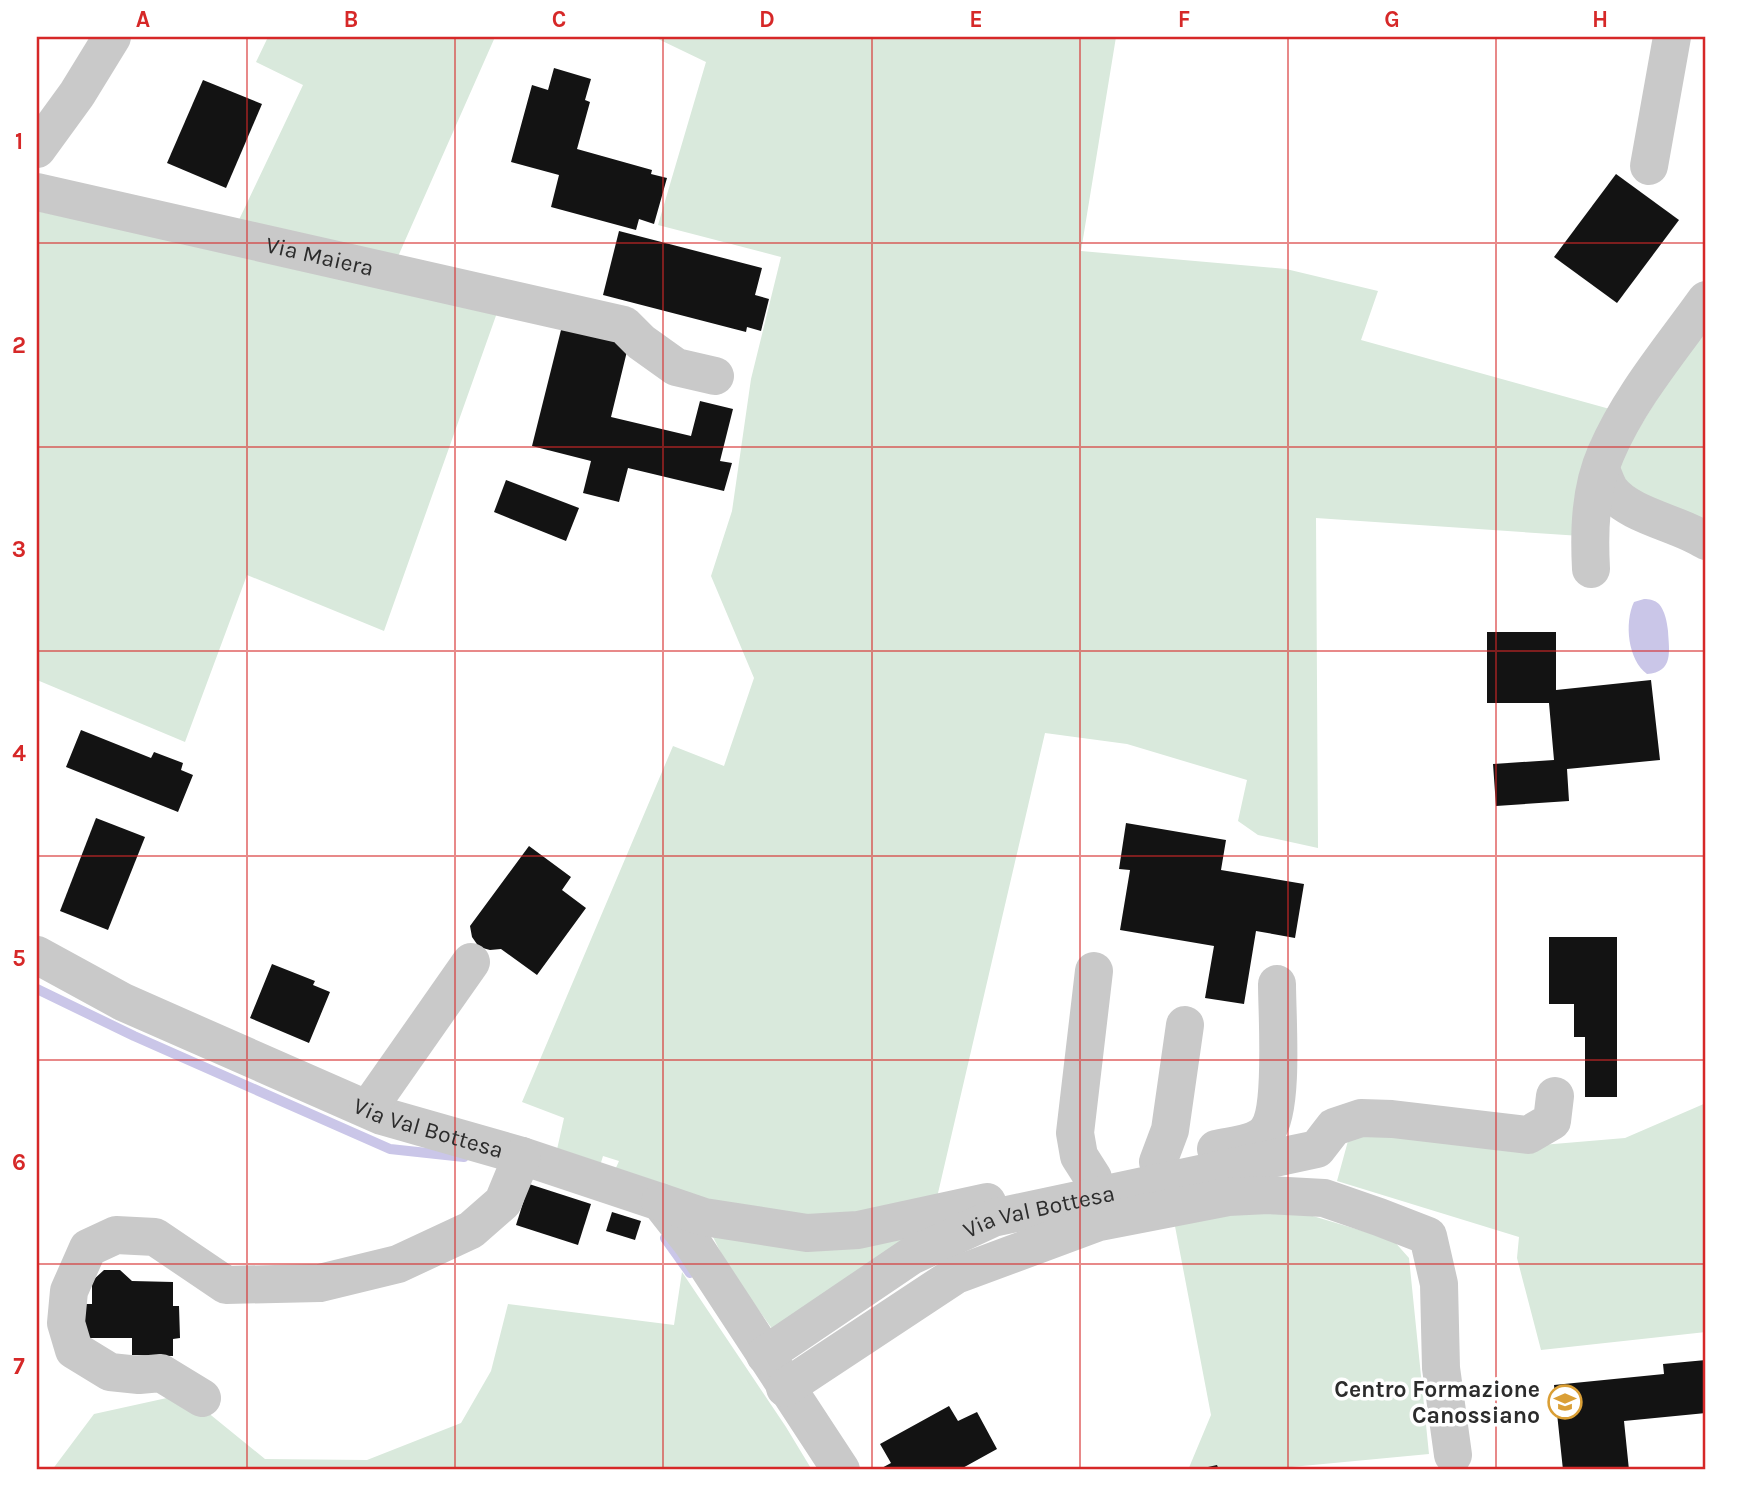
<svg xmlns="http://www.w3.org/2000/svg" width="1743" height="1507" font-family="Karla,sans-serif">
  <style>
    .green { fill: #d9e9dc }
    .water { fill: #cac6e8 }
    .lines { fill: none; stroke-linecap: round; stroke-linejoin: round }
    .stream { stroke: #cac6e8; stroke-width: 10 }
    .building { fill: #131313 }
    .minor { stroke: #c9c9c9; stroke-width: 38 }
    .grid { fill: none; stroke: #d62828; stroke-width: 2; stroke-opacity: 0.55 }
    .labels { text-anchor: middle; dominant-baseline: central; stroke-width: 7; stroke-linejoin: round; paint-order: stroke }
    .street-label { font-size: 23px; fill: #2c2c2c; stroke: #fff }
    .poi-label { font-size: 23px; font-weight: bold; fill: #2c2c2c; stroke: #fff; text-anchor: end }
    .neatline { fill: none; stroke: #d62828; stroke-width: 2.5 }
    .grid-label { font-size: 23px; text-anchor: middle; font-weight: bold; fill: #d62828 }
  </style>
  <rect width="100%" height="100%" fill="#fff"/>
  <!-- green -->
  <g class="green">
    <path d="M268 37H495L396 261 237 224 303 85 256 62Z"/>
    <path d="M654 37H1116L1081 251 1286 269 1378 291 1361 340 1617 411 1581 536 1316 518 1318 848 1258 835 1238 821 1247 780 1127 744 1045 733 935 1206 847 1221 720 1205 615 1170 619 1161 603 1156 599 1169 556 1154 564 1118 522 1102 673 746 724 766 754 678 711 576 732 511 751 379 781 257 658 225 706 62Z"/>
    <path d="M37 211 498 310 384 631 247 575 185 742 37 680Z"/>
    <path d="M1706 320V526L1623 488 1618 462Z"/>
    <path d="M1706 1103V1332L1541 1350 1517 1258 1519 1237 1337 1181 1351 1130 1494 1149 1625 1138Z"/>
    <path d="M1243 1211H1296L1393 1240 1409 1258 1429 1454 1281 1468V1470H1188L1211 1415 1174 1221Z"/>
    <path d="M948 1223 773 1330 729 1269 711 1233Z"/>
    <path d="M682 1272 786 1427 812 1470H52L94 1414 185 1394 265 1459 367 1460 461 1423 491 1371 508 1304 674 1325Z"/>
  </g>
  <!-- water -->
  <path class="water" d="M1644 599C1649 599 1655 600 1659 604 1665 611 1667 622 1668 631 1669 651 1674 672 1647 674 1628 660 1624 623 1634 602Z"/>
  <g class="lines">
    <!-- stream -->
    <g class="stream">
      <path d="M37 989 134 1036 390 1149 464 1157"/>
      <path d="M665 1238 690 1273"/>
    </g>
  </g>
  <!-- building -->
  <g class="building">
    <path d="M554 68 591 79 585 100 590 102 577 149 652 170 651 174 667 178 654 224 639 219 636 230 551 207 559 175 511 162 532 85 548 90Z"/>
    <path d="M203 80 262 104 226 188 167 163Z"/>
    <path d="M1616 174 1679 220 1617 303 1554 257Z"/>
    <path d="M619 231 762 268 755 295 769 299 761 331 747 327 746 332 603 295Z"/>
    <path d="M562 326 629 343 611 417 691 436 700 401 733 409 720 461 732 463 724 491 628 468 619 502 583 493 591 461 532 446Z"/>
    <path d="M506 480 579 508 566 541 494 512Z"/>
    <path d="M1487 632H1556V690L1651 680 1660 760 1567 769 1569 801 1496 806 1493 764 1554 760 1549 703H1487Z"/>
    <path d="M81 730 151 758 154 752 183 763 181 770 193 775 178 812 66 767Z"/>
    <path d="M96 818 145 837 108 930 60 911Z"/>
    <path d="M1126 823 1226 840 1221 870 1304 884 1295 938 1256 931 1244 1004 1205 998 1214 946 1120 930 1130 870 1119 869Z"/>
    <path d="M529 846 571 877 562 890 586 908 537 975 501 949 490 950 479 947 472 937 470 926Z"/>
    <path d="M1549 937H1617V1097H1585V1037H1574V1004H1549Z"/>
    <path d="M272 964 315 981 313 985 330 992 309 1043 250 1018Z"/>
    <path d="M529 1184 591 1204 578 1245 516 1225Z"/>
    <path d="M612 1212 641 1221 635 1240 606 1231Z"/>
    <path d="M104 1270H120L132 1281 173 1282V1306H179L180 1338 173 1339V1356L132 1355V1338H81L82 1304H92V1281Z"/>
    <path d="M1706 1360V1413L1624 1421 1629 1470H1563L1554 1385 1664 1374 1663 1364Z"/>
    <path d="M949 1406 958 1421 977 1412 997 1449 959 1470H878L891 1463 880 1444Z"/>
    <path d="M1217 1465 1219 1470H1199V1469Z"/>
  </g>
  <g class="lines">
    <!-- minor -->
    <g class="minor">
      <path d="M37 149 77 94 112 37"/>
      <path d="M1649 166 1672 37"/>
      <path id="s1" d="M37 192 624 325 641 342 676 367 715 376"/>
      <path d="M1601 470C1604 476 1606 484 1610 490 1629 516 1679 523 1706 541"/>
      <path d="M1591 569C1589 531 1590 489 1606 453 1630 397 1671 349 1706 300"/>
      <path id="s2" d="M37 955 123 1002 382 1116 522 1156 660 1202 693 1244 841 1470"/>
      <path d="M368 1109 471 962"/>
      <path d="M1216 1149C1232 1145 1256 1145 1267 1131 1284 1109 1277 1015 1277 984"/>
      <path d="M1158 1162 1170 1130 1185 1025"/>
      <path d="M1093 1178 1079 1156 1075 1133 1094 971"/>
      <path d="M660 1202 704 1217 807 1233 858 1230 987 1202"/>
      <path id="s3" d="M765 1355 911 1256 993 1218 1317 1149 1334 1127 1361 1118 1392 1119 1528 1135 1552 1121 1555 1096"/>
      <path d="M785 1388 956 1275 1099 1222 1228 1197 1268 1195 1324 1198 1379 1217 1428 1236 1439 1284 1441 1368 1453 1455"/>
      <path d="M202 1398 161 1373 139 1375 110 1372 74 1350 66 1323 69 1291 88 1248 116 1235 155 1237 226 1285 320 1283 398 1264 471 1230 503 1202 522 1156"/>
    </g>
  </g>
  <!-- grid -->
  <path class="grid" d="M247 37V1470M455 37V1470M663 37V1470M872 37V1470M1080 37V1470M1288 37V1470M1496 37V1470M37 243H1706M37 447H1706M37 651H1706M37 856H1706M37 1060H1706M37 1264H1706"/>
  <!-- icons -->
  <defs>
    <symbol id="school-ring" viewBox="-11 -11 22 22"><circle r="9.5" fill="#fff" stroke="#da9f36" stroke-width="1.5"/><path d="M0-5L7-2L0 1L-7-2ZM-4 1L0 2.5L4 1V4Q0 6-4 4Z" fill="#da9f36"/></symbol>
  </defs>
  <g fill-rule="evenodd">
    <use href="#school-ring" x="1546" y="1383" width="38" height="38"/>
  </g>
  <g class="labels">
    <!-- street labels -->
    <g class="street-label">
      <text stroke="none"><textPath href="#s1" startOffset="290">Via Maiera</textPath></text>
      <text stroke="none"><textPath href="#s2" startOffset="429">Via Val Bottesa</textPath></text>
      <text stroke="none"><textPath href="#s3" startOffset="313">Via Val Bottesa</textPath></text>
    </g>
    <!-- poi labels -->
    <g class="poi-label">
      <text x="1540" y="1389">Centro Formazione<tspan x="1540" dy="26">Canossiano</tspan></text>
    </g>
  </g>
  <!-- border -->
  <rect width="1743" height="1507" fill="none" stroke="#ffffff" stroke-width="77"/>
  <rect x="38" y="38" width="1666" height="1430" class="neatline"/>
  <g class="grid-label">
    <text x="143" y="27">A</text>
    <text x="351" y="27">B</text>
    <text x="559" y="27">C</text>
    <text x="767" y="27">D</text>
    <text x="976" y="27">E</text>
    <text x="1184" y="27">F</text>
    <text x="1392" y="27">G</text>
    <text x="1600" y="27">H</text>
    <text x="19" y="149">1</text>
    <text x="19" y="353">2</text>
    <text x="19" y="557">3</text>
    <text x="19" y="761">4</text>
    <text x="19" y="966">5</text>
    <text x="19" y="1170">6</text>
    <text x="19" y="1374">7</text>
  </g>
</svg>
